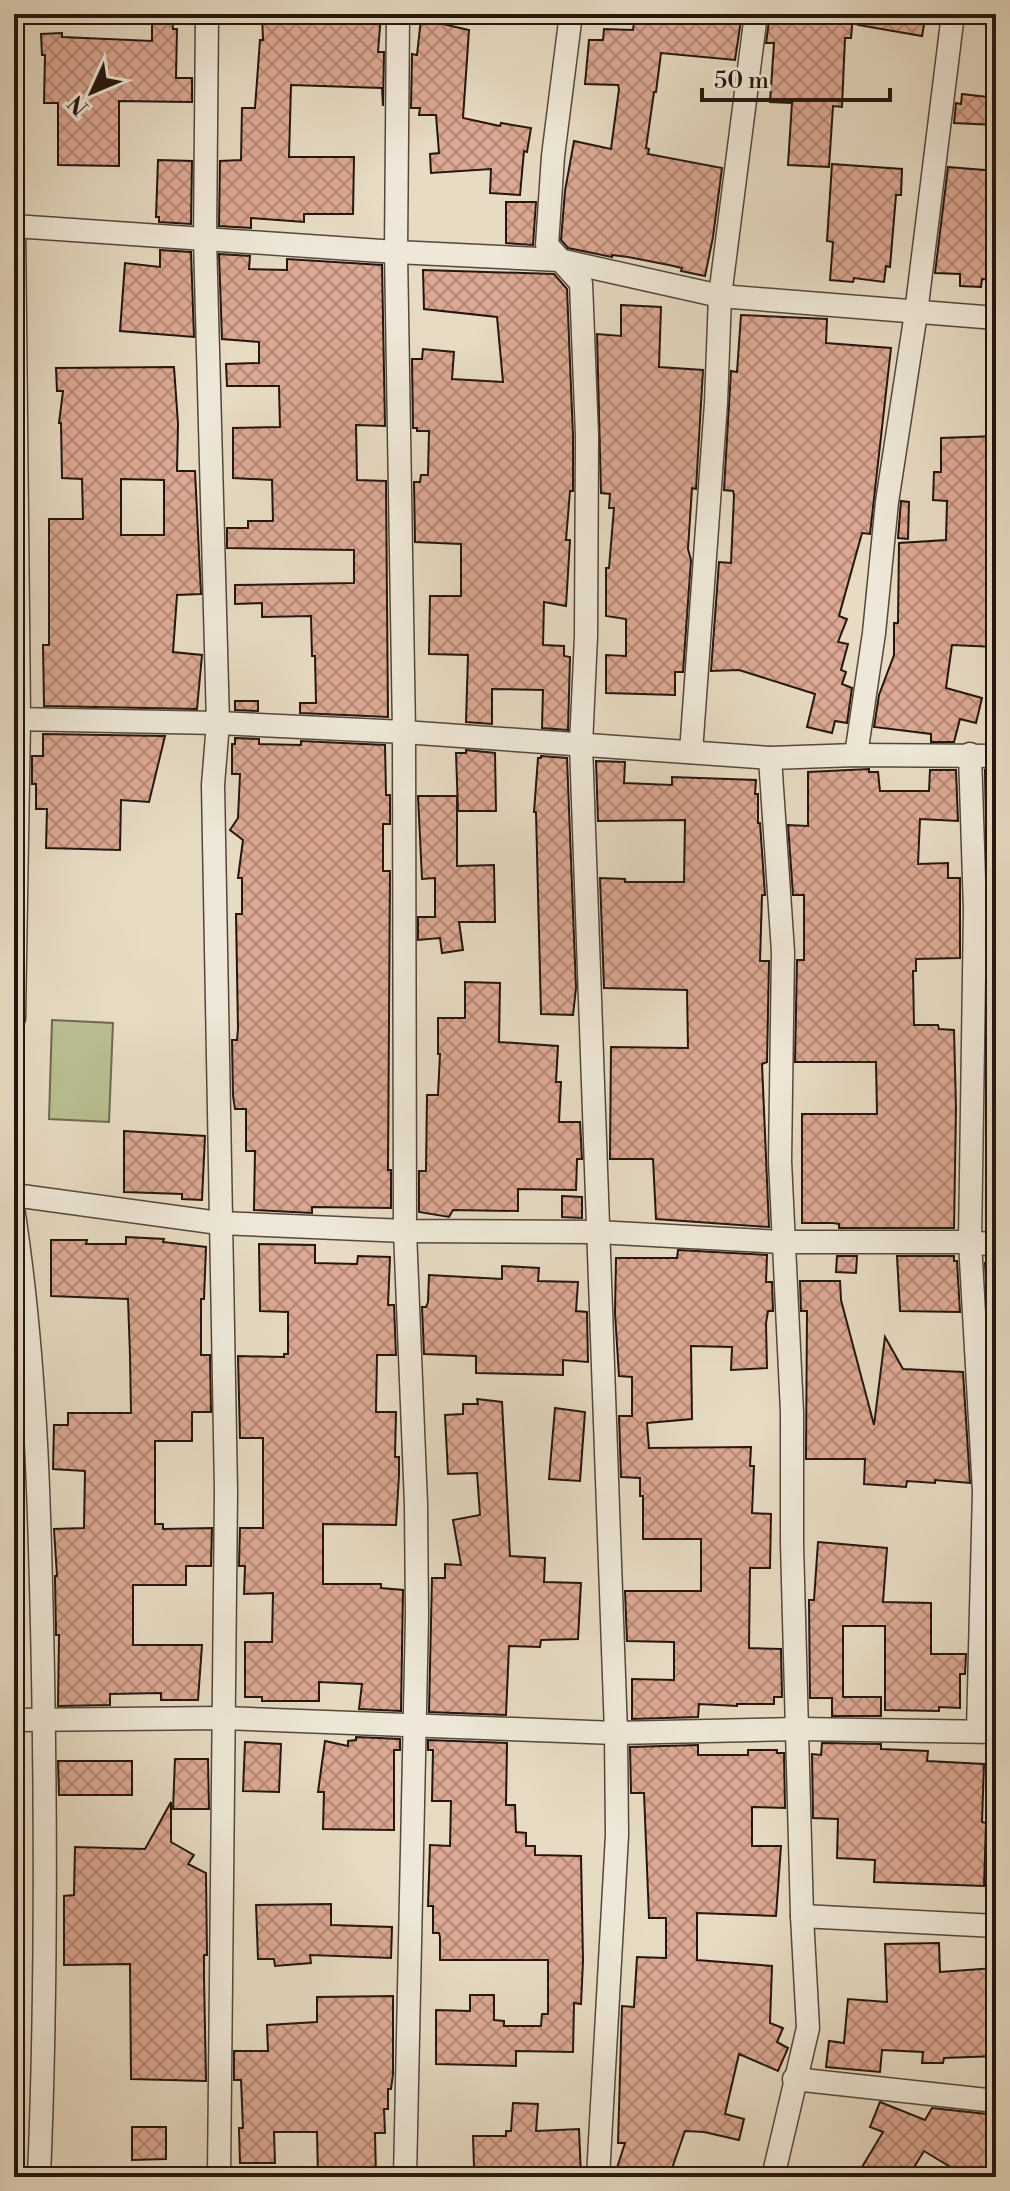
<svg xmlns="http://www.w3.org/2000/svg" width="1010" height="2191" font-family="'Libre Bodoni',serif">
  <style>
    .green { fill: #b9bf91; stroke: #6e6a50; stroke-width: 2 }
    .building { fill: url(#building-cross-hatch); stroke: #24160f; stroke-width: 2; fill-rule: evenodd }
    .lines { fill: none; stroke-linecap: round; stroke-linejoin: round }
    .minor-casing { stroke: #55473c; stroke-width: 25 }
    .minor { stroke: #efe8d8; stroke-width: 22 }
  </style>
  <defs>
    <pattern id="building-cross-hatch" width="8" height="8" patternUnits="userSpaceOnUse" patternTransform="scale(2)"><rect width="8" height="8" fill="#dda893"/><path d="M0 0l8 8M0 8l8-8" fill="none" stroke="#b38876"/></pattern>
  </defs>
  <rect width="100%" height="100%" fill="#e7dbc3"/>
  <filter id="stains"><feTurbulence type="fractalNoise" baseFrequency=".0025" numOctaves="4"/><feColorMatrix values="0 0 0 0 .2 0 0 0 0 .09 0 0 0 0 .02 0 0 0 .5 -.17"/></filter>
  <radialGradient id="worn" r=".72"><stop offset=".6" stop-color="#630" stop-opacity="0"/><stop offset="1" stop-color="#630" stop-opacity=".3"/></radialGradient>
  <!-- green -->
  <path class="green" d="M52 1020 113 1023 109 1122 49 1119Z"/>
  <!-- building -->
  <g class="building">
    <path d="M152 14H172L173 29H177L176 78H192V102L119 101V166L58 165V103H44L45 55H42L41 34 62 33V37L152 41Z"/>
    <path d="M262 14H381L378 52H384L383 106 382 88 291 85 289 157H354L353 214H304V222L251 218V228L219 226 220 161 241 160 242 108H255L260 40H263Z"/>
    <path d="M635 14H742L735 60 661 53 656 92H654L646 148 649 149 648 154 722 168 713 237 705 276 681 271 682 268 669 265 628 257 612 255V257L568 248 561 240 565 191 574 141 611 149 619 89 618 85 585 84 589 40H603L604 29 633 30Z"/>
    <path d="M770 14H853L851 38H845L842 107 833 106 829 167 788 165 792 103 770 102 774 43H766Z"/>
    <path d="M859 14H926L922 36 858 25Z"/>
    <path d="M421 19 469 30 463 118 500 126 501 123 531 128 527 152 524 151 520 195 490 193 491 169 431 173 430 154 439 153 436 115H419L420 108H411L412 54 417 55Z"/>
    <path d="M962 94 996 98V125L954 123 956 103 961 104Z"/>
    <path d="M158 160 192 161 191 224 159 222V217H156Z"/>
    <path d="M832 164 902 169 901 195H896L890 267 886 266 884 282 854 278 853 282 830 280 833 242 827 241Z"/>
    <path d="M948 167 996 171V280L982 279 981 287 960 286V274L935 273Z"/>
    <path d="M506 202H536L533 245 506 243Z"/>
    <path d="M160 250 191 252 194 337 120 331 125 263 160 267Z"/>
    <path d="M219 254 250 256 249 269 287 270V259L382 265 385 426 356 425 357 480 386 481 388 717 300 713V703H316L315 656H312L311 616 262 617V603L235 604V585L354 583V550L227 548V528H248V521H273L272 480 233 478V428L280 427 279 386H227L226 364 259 363V342L222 339Z"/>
    <path d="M423 270 554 274 567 289 573 436V491H570L566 540H570L566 606 544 602 543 645 564 646V656L570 657 568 730 542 728 543 690 492 689V724L466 722 468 655 429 654 430 596H461V544L415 542 414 482H420L421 475H428L429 431H417V428H413L412 359H422L423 349 454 352 452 379 503 382 497 317 424 309Z"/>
    <path d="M621 305 661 307 659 367 703 370 696 489 692 488 688 549 691 560 683 672H675V695L606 693V655L626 656V619L606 616V568H609L614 508H609L610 494 601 493 597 334 621 336Z"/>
    <path d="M741 315 827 319 826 343 891 348 870 534 862 533 839 616 847 619 838 642 848 644 841 670 846 672 842 684 852 688 847 723 835 721 832 733 807 727 815 694 739 670 711 671 719 562 731 563 734 495 733 491 724 490 731 371 737 372Z"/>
    <path d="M174 367 178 424 177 471H195L201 594 177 595 173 652 202 655 197 709 44 706 43 645H49V519H83L82 479 62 478 61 423H59L63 391H57L56 368ZM121 479 164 480V535H121Z"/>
    <path d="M996 436V647L952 645 946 688 982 698 976 723 960 719 954 742H931V734L874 727 879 695 894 655V623H898L899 543 946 540 947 501 933 500 934 472H941V438Z"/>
    <path d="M901 501 909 502 908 539 898 538Z"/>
    <path d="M235 701H258V711L235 710Z"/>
    <path d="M43 734 165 736 149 802 121 800 120 850 46 848 47 809H36V784H32V756H43Z"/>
    <path d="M235 738 259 739V744L301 745V741L385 745 386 795H390V824H383V871H390L388 1170H391V1208L312 1207V1213L254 1210 255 1151H246V1109H235L233 1096 232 1040H237L238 1029 236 914H242V878H238L243 840 230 830 238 818 240 774H232V744H235Z"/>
    <path d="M466 750 495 753 496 811H458L456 753H466Z"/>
    <path d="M541 756 567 758 576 988 573 1015 541 1014 536 812H534L538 758H541Z"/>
    <path d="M596 761 625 762 624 783 672 785V777L756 780 755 794H758V823H760L765 895H762L760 961H769L767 1062 762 1064 769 1227 656 1219 653 1159H610L611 1047 688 1048 687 990 604 988 600 878 625 879V882H684L685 820 598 821Z"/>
    <path d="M869 769V772H878L880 791H929L930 770H956L958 821 920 819 918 864 948 863V878H960V958L916 959V971H913L914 1025H938L939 1029 954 1030 956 1108 954 1228H839V1224L833 1223H802V1114H877L876 1062H795L797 960H804V895H793L788 825 808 826V772Z"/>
    <path d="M985 770H996V822H986Z"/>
    <path d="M418 796H457V866L494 865 495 922H459L463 950 442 953 440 938 418 940V917H435V878L422 879Z"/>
    <path d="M465 982 500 983 499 1042 558 1046 556 1082H561L559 1122H580L582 1159H577L576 1190 518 1189V1211L453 1210 449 1217 419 1212V1171H426L427 1095H438L440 1054H438V1018H465Z"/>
    <path d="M124 1131 205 1136 202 1200 182 1199V1194L124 1192Z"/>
    <path d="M562 1196 582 1197V1218L562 1217Z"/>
    <path d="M126 1237 164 1239 163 1242 206 1247 204 1299H201V1355H210L211 1412H192V1441H155V1524H163V1529L212 1528 211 1566H186V1585H133V1645H202L198 1700H161V1693L110 1694V1705L58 1706 59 1635H56L55 1576H57L54 1529 84 1528 85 1471 53 1469 54 1425H68V1413H131L130 1355 128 1299 51 1296V1240H87L86 1244H126Z"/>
    <path d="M259 1244 315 1245V1263L357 1264 358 1256 390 1257 388 1305H394L396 1355H377L376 1412H396L395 1457H399V1475L396 1525 323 1524V1584H381V1588L403 1590 401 1711 359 1709 362 1684 319 1682V1701H262V1697H245V1642H272L273 1593 244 1594 245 1566H239L240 1528H263V1438H240L238 1356 284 1357V1354H288V1312L260 1311Z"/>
    <path d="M678 1250 767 1255 766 1282H772L773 1311H768L766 1323 767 1368 731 1370 732 1347 691 1346 692 1419 647 1423 649 1448 751 1447 750 1466H754L752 1513 771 1514 770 1568H750L749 1648 781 1649 782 1697H774V1704H737V1706L699 1704 698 1717 632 1719V1679L674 1680V1642L627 1641 625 1591H701V1539H643V1496H640V1478L621 1477 619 1416H632V1377L619 1376 615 1313 616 1258H677Z"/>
    <path d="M837 1256H857L856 1273 836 1272Z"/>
    <path d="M897 1256H954V1261H957L960 1312 900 1311Z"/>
    <path d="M985 1263H996V1313H988Z"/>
    <path d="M502 1266 539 1268 538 1281 578 1282 576 1311 587 1312 588 1362 563 1360V1375L476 1373V1356L424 1354 422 1307H426L428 1302 429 1275 502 1279Z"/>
    <path d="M800 1281H840L841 1300 874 1425 885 1337 903 1369 963 1372 970 1483 935 1480V1483L907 1481 906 1487 864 1484 865 1459H806L807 1311H801Z"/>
    <path d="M477 1399 502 1402 510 1556 545 1558 544 1582 581 1583 578 1639 541 1640 540 1647 509 1646 506 1715 429 1712 432 1578H445V1564L461 1565 453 1520 480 1515 477 1473 448 1474 445 1415 463 1414V1404H478Z"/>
    <path d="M555 1408 585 1412 580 1481 549 1479Z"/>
    <path d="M818 1542 887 1548 883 1602 931 1603V1654H966L965 1674H960V1708L939 1707V1711L885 1710V1626H843V1697H881V1716H832V1698H810L809 1600H814Z"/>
    <path d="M356 1737 400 1739V1750H394V1830L323 1829 324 1792H318L325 1741 348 1746V1741L356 1740Z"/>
    <path d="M428 1740 507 1743 506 1805H515L516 1832 526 1833V1846H535V1855L581 1856 583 1961 581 2004 574 2003 573 2052 516 2051V2066L436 2064V2010L470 2011V1995H494V2020L504 2021V2026H541L542 2014H548V1960H440V1937L439 1933H433V1906H428L430 1845 450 1846 451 1801H432L433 1750H428Z"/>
    <path d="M245 1742 281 1744 279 1792 243 1791Z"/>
    <path d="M822 1743 881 1744V1749L928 1751 927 1761 984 1764 982 1822 986 1823 984 1886 874 1882 875 1860 837 1858 838 1819 813 1818 812 1754 821 1755Z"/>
    <path d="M698 1745V1755H748V1750H777V1753H784L785 1808 752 1807V1846H781L776 1916 697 1913V1960L772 1966 770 2023 783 2028 777 2042 788 2048 778 2071 739 2054 725 2114 744 2119 739 2140 704 2132 685 2131 669 2177H614L625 2143H618L622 2006 634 2007 637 1957 666 1958V1918H649L644 1793H631L630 1747Z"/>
    <path d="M175 1759H208L209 1809H173Z"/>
    <path d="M58 1761H132V1795H59Z"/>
    <path d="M171 1802V1842L194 1855 188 1864 206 1873 207 1955H204V1976L206 2081 131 2079 130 1964 64 1965V1896L74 1895 75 1847 145 1849Z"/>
    <path d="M331 1904V1925L392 1927 391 1958 310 1955 311 1963 275 1966 274 1959H258L256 1905Z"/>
    <path d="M939 1943 940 1972 994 1968 996 2056 944 2058 943 2063H922L923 2052 882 2050 880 2072 826 2067 829 2041 844 2043 848 1999 887 2002 885 1944Z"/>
    <path d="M393 1996V2074L391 2089H388V2109H384L385 2133H375L376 2177H318L317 2132H274L275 2163H240L239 2128H243L241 2080H234V2051H268L267 2025 317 2022V1997Z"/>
    <path d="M880 2102 925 2120 932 2108 996 2115V2177H973L959 2168 957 2171 924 2151 908 2177H856L883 2132 870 2127Z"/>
    <path d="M513 2103 538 2104 536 2131 579 2129 581 2177H529L528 2167H474L473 2136H506V2131H511Z"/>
    <path d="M132 2127H166V2159L132 2160Z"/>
  </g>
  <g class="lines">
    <defs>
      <g id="minor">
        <path d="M207 14 205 239 218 723 213 785 226 1491 219 2177"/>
        <path d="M398 14 396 252 404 732 405 1231 416 1504 417 1616 405 2177"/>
        <path d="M571 14 553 156 547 245 581 283 587 436 586 636 581 745 616 1733 617 1835 598 2177"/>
        <path d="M14 220 19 719 14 1018"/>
        <path d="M14 226 396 252 559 260 720 296 996 318"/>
        <path d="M14 719 218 723 404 732 770 758 856 755 996 756"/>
        <path d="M691 752 716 403 720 296 756 14"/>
        <path d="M970 754 975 910 970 1242 996 1245"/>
        <path d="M856 755 874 633 887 502 916 313 953 14"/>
        <path d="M770 758 783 952 780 1161 792 1412V1544L802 1916 808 2028 773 2177"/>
        <path d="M14 1195 219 1223 405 1231 597 1232 782 1242H970L984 1491 978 1731"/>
        <path d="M14 1214C37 1367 40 1520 43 1674 46 1842 46 2009 39 2177"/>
        <path d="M14 1720 223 1718 616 1733 798 1729 996 1732"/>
        <path d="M802 1916 996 1926"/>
        <path d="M794 2079 996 2101"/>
      </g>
    </defs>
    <!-- minor casing -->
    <use href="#minor" class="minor-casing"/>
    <!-- minor -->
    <use href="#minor" class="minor"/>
  </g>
  <!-- margin -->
  <rect width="1010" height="2191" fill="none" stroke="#e7dbc3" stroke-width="48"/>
  <rect x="16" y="16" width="978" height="2159" fill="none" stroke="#24160f" stroke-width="4"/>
  <rect x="24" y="24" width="962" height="2143" fill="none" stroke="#24160f" stroke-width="2"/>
  <!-- north arrow -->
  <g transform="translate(92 92) rotate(226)" stroke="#efe8d8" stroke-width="6" paint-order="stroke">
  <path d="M0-6L14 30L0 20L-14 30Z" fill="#24160f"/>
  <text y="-12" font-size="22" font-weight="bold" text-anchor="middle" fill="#24160f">N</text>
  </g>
  <!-- scale -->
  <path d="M702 88v12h188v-12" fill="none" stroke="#24160f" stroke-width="4"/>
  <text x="714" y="88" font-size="24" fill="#24160f" stroke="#efe8d8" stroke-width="6" paint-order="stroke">50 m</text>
  <rect width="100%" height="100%" filter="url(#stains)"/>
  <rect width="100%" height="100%" fill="url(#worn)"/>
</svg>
